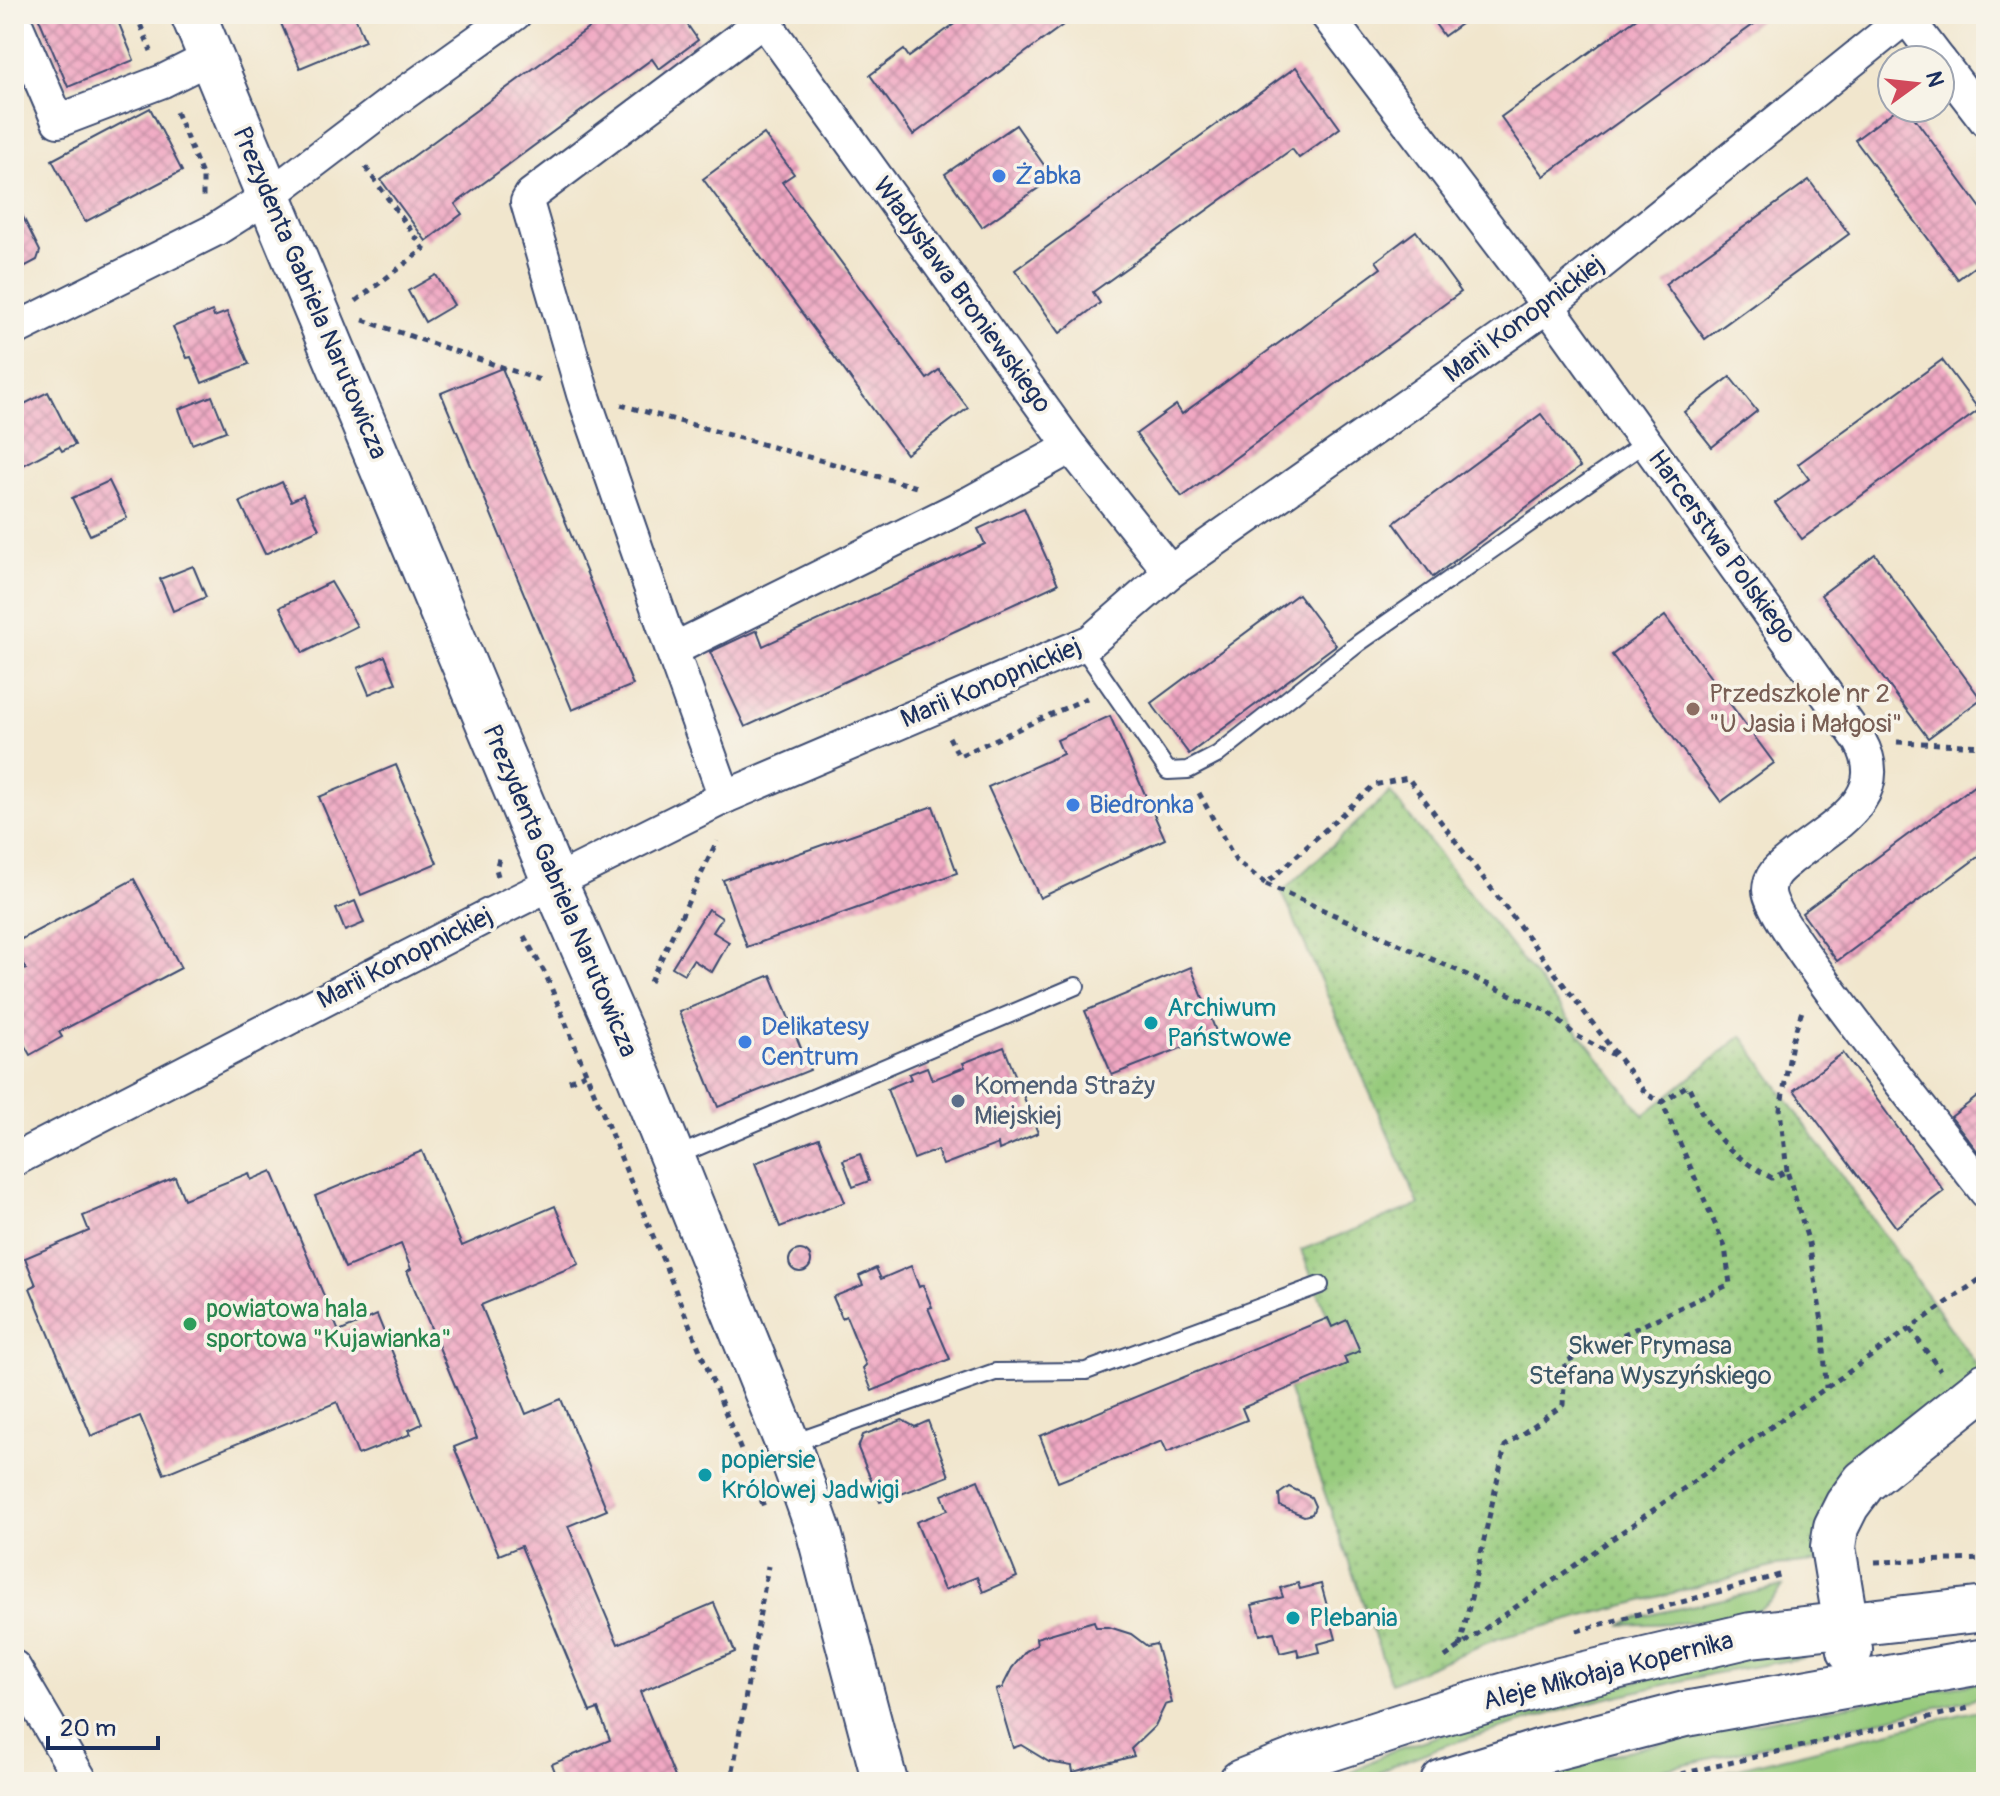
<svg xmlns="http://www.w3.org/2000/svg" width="2000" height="1796" font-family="Pangolin,sans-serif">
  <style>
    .green { fill: #97cb7d; stroke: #597d6e; stroke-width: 2 }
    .park { fill: url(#park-dots); stroke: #597d6e; stroke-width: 2 }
    .building { fill: url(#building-cross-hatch) }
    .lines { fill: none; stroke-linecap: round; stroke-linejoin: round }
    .lane-casing { stroke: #3b4a6f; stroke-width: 20 }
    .street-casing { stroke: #3b4a6f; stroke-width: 36 }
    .secondary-casing { stroke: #3b4a6f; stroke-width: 48 }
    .path { stroke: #3b4a6f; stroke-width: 5; stroke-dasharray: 6 6; stroke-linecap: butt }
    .lane { stroke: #fff; stroke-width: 16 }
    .street { stroke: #fff; stroke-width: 32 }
    .secondary { stroke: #fff; stroke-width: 44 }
    .shop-dot { fill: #3f7fe0; stroke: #f7f3e8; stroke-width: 3 }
    .education-dot { fill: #8d6e63; stroke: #f7f3e8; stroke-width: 3 }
    .culture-dot { fill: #0f9aa8; stroke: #f7f3e8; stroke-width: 3 }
    .service-dot { fill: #5c6f8a; stroke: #f7f3e8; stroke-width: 3 }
    .leisure-dot { fill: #2e9e5b; stroke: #f7f3e8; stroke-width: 3 }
    .labels { text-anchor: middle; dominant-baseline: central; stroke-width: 7; stroke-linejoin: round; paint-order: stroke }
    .shop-label { font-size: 26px; fill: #366cbe; stroke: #f7f3e8; text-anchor: start }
    .street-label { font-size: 26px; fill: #1b2f5e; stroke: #f7f3e8 }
    .education-label { font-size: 26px; fill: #785e54; stroke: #f7f3e8; text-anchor: start }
    .culture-label { font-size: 26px; fill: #0d838f; stroke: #f7f3e8; text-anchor: start }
    .service-label { font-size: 26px; fill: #4e5e75; stroke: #f7f3e8; text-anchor: start }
    .leisure-label { font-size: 26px; fill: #27864d; stroke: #f7f3e8; text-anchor: start }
    .park-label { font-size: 26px; fill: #3a5666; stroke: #f7f3e8 }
  </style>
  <defs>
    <pattern id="park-dots" width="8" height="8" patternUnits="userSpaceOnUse" patternTransform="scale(2)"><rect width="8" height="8" fill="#97cb7d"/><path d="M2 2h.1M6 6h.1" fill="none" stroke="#7aa56a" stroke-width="1.8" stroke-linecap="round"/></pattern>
    <pattern id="building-cross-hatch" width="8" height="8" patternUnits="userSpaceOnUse" patternTransform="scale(2)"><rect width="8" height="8" fill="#f1a8c3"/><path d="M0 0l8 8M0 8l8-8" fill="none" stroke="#c289a2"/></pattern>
  </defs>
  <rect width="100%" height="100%" fill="#f7f3e8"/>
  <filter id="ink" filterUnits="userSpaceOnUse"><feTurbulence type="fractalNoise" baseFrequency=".0125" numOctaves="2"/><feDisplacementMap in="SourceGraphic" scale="16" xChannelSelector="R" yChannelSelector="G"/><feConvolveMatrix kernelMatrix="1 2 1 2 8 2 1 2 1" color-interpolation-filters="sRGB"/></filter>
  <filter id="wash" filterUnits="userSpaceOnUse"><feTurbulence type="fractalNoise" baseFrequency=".006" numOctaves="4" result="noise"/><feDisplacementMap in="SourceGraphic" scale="32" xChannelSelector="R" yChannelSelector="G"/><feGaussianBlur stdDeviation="1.8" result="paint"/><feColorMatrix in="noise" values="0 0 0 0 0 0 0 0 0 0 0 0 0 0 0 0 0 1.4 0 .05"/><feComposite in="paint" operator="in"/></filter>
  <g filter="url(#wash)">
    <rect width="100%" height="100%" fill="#f1e6cd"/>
    <!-- green -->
    <g class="green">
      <path d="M1783 1586C1775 1599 1765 1608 1750 1613 1722 1624 1653 1623 1620 1625L1640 1617Z"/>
      <path d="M1794 1649H1805L1806 1655 1802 1658 1711 1674 1591 1702 1446 1745 1394 1765 1362 1782H1334L1389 1752 1481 1722 1691 1667Z"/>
      <path d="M1986 1681V1696L1606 1782H1511C1666 1736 1826 1709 1986 1681Z"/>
      <path d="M1974 1711H1986V1782H1681Z"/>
    </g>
    <!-- park -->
    <path class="park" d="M1390 792 1644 1115 1742 1036 1981 1371 1821 1561 1776 1566 1496 1639 1391 1683 1288 1388 1359 1350 1347 1320 1332 1327 1301 1250 1419 1205 1282 892Z"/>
    <g id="blocks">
      <!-- building -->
      <g class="building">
        <path d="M37 14H115L134 60 68 87Z"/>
        <path d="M277 14H354L365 41 300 68Z"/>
        <path d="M608 14H680L698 40 659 69 652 59 455 204 462 214 426 241 381 180Z"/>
        <path d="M968 14H1078L913 135 870 75 904 50 909 57Z"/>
        <path d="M1428 14H1475L1444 36Z"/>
        <path d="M1642 14H1768L1544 176 1501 117Z"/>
        <path d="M1296 67 1340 128 1299 158 1292 149 1093 292 1100 303 1060 333 1015 270Z"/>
        <path d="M150 108 182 171 85 222 52 160Z"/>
        <path d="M1898 108H1907L1986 215V258L1958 279 1855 140Z"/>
        <path d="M1016 125 1053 178 982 227 945 174Z"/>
        <path d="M764 134 794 174 782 182 927 379 939 370 968 408 906 454 703 179Z"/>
        <path d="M1809 180 1849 234 1705 339 1665 284Z"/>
        <path d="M14 199 40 251 37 260 24 267 14 263Z"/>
        <path d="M1416 231 1461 292 1182 497 1136 434 1176 405 1182 414 1381 268 1376 261Z"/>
        <path d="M436 275 454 305 425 322 408 291Z"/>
        <path d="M212 311 214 317 227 312 249 364 202 383 191 357 187 358 173 327Z"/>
        <path d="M1942 360 1979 410 1802 539 1775 503 1809 479 1798 464Z"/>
        <path d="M502 368 633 685 572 710 441 393Z"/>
        <path d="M1730 377 1757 411 1712 447 1684 412Z"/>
        <path d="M48 392 75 445 62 451 59 446 14 470V409Z"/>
        <path d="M212 396 226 431 192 444 179 409Z"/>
        <path d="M1541 414 1580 467 1433 577 1394 523Z"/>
        <path d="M109 481 127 518 90 535 72 498Z"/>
        <path d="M282 482 291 501 303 495 319 529 265 554 240 502Z"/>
        <path d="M1024 508 1058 584 745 727 710 652 757 630 763 646 985 544 978 529Z"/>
        <path d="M1875 554 1981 699 1928 738 1821 595Z"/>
        <path d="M193 566 206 597 173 611 160 579Z"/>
        <path d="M331 582 357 626 303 653 280 607Z"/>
        <path d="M1298 594 1336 645 1189 754 1151 703Z"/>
        <path d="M1665 616 1774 763 1721 802 1612 655Z"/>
        <path d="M385 656 396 683 369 694 358 668Z"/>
        <path d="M1110 716 1165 839 1040 898 988 787 1063 754 1057 740Z"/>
        <path d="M396 765 437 863 361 895 319 797Z"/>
        <path d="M1986 777V851L1837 961 1802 913Z"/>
        <path d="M933 806 957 873 747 947 723 880Z"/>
        <path d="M134 879 181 968 59 1032 62 1037 30 1055 17 1032 14 1034V975L26 969 14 943Z"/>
        <path d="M355 901 364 923 345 931 336 909Z"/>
        <path d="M708 909 722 918 713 932 729 942 712 972 693 960 684 974 672 967Z"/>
        <path d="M1191 967 1217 1034 1112 1075 1085 1011Z"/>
        <path d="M771 975 810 1070 718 1107 679 1012Z"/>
        <path d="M1004 1047 1038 1133 999 1150 998 1144 943 1165 937 1150 914 1159 887 1089 911 1079 909 1074 927 1067 932 1080 965 1067 963 1063Z"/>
        <path d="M1843 1053 1944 1191 1896 1227 1794 1090Z"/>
        <path d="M1986 1090V1162L1951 1117Z"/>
        <path d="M819 1138 845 1202 780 1227 755 1163Z"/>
        <path d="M422 1151 462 1246 555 1206 579 1264 481 1305 526 1414 561 1399 607 1510 568 1526 618 1644 714 1603 735 1652 640 1692 677 1782H559L552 1764 610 1740 598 1709 590 1712 521 1546 499 1555 454 1447 477 1438 407 1271 411 1269 401 1244 345 1268 315 1196Z"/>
        <path d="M860 1154 869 1181 853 1187 843 1160Z"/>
        <path d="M272 1171 339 1332 377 1315 422 1424 409 1430 411 1434 358 1455 337 1402 164 1474 140 1416 91 1436 30 1288 36 1285 25 1258 89 1231 83 1216 175 1177 184 1199 249 1173 251 1180Z"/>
        <circle cx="800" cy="1261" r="11"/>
        <path d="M911 1266 919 1287 923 1285 932 1307 928 1308 950 1359 872 1391 863 1368 866 1365 846 1316 842 1318 833 1297 863 1285 859 1276 876 1268 881 1279Z"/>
        <path d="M1328 1318 1332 1327 1347 1320 1360 1351 1344 1357 1347 1364 1242 1408 1247 1420 1167 1452 1162 1441 1058 1482 1040 1436Z"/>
        <path d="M902 1420 915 1427 928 1421 949 1476 880 1502 858 1448 863 1435Z"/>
        <path d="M978 1480 1017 1577 983 1592 977 1577 944 1590 916 1522 948 1510 942 1495Z"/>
        <path d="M1289 1487 1311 1497 1315 1506 1312 1514 1304 1516 1280 1506 1279 1494Z"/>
        <path d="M1298 1583 1300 1589 1321 1584 1336 1639 1318 1644 1320 1652 1299 1657 1297 1649 1280 1653 1274 1632 1260 1635 1252 1605 1283 1597 1280 1588Z"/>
        <path d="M1094 1621 1096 1627H1109L1131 1634 1147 1646 1156 1644 1172 1703 1165 1705 1155 1726 1131 1749 1134 1756 1073 1772 1072 1766 1049 1762 1021 1745 1013 1748 996 1690 1002 1688 1012 1668 1026 1651 1037 1645 1036 1638Z"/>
      </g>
    </g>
  </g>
  <g filter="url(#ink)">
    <use href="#blocks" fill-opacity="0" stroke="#3b4a6f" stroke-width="2"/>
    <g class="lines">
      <defs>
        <g id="lane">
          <path d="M1081 645 1168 771 1188 770 1217 755 1360 642 1646 442"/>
          <path d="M674 1157 1076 986"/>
          <path d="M790 1444 995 1372 1086 1371 1320 1285"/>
        </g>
        <g id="street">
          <path d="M759 14 1071 447 1170 572"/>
          <path d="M1326 14 1548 306 1860 741C1892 798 1832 826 1793 857 1782 866 1769 874 1769 890 1768 921 1955 1151 1986 1192"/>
          <path d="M1904 14 1939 60"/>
          <path d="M14 19 58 121 163 81 211 57"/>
          <path d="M1940 61 1986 121"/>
          <path d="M14 330 215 230 270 195 391 103 515 14"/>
          <path d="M672 650 583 394 527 202 531 195 772 14"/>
          <path d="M725 797 672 650 971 502 1071 447"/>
          <path d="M14 1160 493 913 725 797 1091 641 1170 572 1548 306 1906 17"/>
          <path d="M14 1667 82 1782"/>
        </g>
        <g id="secondary">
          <path d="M193 14 555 883 639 1075 788 1445 818 1529 885 1782"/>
          <path d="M1850 1650 1833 1547 1836 1527 1847 1505 1864 1482 1986 1385"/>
          <path d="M1241 1782 1302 1758 1432 1716 1556 1681 1751 1635 1986 1609"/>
          <path d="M1443 1782 1542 1751 1685 1714 1986 1661"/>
        </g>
      </defs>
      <!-- lane casing -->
      <use href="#lane" class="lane-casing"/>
      <!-- street casing -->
      <use href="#street" class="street-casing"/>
      <!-- secondary casing -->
      <use href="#secondary" class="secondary-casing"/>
      <!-- path -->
      <g class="path">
        <path d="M136 14 151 51"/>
        <path d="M176 112 203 177V197"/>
        <path d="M356 301 424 249 364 165"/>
        <path d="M363 320 543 381"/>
        <path d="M621 405 920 488"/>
        <path d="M949 737 959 756 1087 698"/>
        <path d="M1897 742 1986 746"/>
        <path d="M1199 793 1236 861 1266 884 1374 785 1408 778 1646 1094 1662 1102 1688 1085C1710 1133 1726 1153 1772 1178L1787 1171 1809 1243 1823 1328 1826 1388"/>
        <path d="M498 876 496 869 500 855"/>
        <path d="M1266 884 1549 1012 1575 1035 1614 1055"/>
        <path d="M524 936 546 975 765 1509"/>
        <path d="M650 982 717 841"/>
        <path d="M569 1081 587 1073"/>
        <path d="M1787 1171 1780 1110 1793 1038 1802 1011"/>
        <path d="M1910 1329 1940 1370"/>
        <path d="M1875 1562 1986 1559"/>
        <path d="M1577 1631 1783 1574"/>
        <path d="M1460 1647 1505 1446 1563 1405 1565 1362 1730 1284 1725 1247 1662 1102"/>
        <path d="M1445 1657 1986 1275"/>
        <path d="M731 1782 768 1566"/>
        <path d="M1646 1782 1969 1708"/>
      </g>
      <!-- lane -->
      <use href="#lane" class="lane"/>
      <!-- street -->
      <use href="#street" class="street"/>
      <!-- secondary -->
      <use href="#secondary" class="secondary"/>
    </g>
  </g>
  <!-- markers -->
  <g class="shop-dot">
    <circle cx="999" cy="176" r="8"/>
    <circle cx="1073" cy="805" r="8"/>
    <circle cx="745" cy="1042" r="8"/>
  </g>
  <circle class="education-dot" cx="1693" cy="709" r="8"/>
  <g class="culture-dot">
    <circle cx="1151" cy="1023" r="8"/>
    <circle cx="705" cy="1475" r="8"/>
    <circle cx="1293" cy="1618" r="8"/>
  </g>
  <circle class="service-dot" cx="958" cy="1101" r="8"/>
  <circle class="leisure-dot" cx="190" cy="1324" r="8"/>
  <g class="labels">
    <!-- shop labels -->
    <g class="shop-label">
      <text x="1015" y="176">Żabka</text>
      <text x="1089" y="805">Biedronka</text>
      <text x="761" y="1027">Delikatesy<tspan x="761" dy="30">Centrum</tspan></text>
    </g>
    <!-- street labels -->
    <g class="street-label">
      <text transform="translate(310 293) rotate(67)">Prezydenta Gabriela Narutowicza</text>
      <text transform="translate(962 295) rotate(54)">Władysława Broniewskiego</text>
      <text transform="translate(1524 319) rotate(-37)">Marii Konopnickiej</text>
      <text transform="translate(1722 547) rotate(54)">Harcerstwa Polskiego</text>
      <text transform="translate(991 683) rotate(-23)">Marii Konopnickiej</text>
      <text transform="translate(560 891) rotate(67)">Prezydenta Gabriela Narutowicza</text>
      <text transform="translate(405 958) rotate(-27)">Marii Konopnickiej</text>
      <text transform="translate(1608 1671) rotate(-14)">Aleje Mikołaja Kopernika</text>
    </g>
    <!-- education labels -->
    <g class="education-label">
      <text x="1709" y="694">Przedszkole nr 2<tspan x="1709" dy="30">"U Jasia i Małgosi"</tspan></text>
    </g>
    <!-- culture labels -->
    <g class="culture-label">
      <text x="1167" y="1008">Archiwum<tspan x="1167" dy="30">Państwowe</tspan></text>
      <text x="721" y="1460">popiersie<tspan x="721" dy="30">Królowej Jadwigi</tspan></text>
      <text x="1309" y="1618">Plebania</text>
    </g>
    <!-- service labels -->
    <g class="service-label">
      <text x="974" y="1086">Komenda Straży<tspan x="974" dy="30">Miejskiej</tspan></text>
    </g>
    <!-- leisure labels -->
    <g class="leisure-label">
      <text x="206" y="1309">powiatowa hala<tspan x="206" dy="30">sportowa "Kujawianka"</tspan></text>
    </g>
    <!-- park labels -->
    <g class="park-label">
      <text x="1650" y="1346">Skwer Prymasa<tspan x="1650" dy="30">Stefana Wyszyńskiego</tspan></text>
    </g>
  </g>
  <!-- margin -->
  <rect width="2000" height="1796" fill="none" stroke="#f7f3e8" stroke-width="48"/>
  <!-- north arrow -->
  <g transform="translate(1916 84) rotate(75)"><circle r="38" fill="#f7f3e8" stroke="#9fa5b1" stroke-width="2"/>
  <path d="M0-6L14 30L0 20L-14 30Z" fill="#d1495b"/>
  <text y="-12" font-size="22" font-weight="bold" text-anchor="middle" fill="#1b2f5e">N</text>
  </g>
  <!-- scale -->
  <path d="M48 1736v12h110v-12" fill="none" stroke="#1b2f5e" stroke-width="4"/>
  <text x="60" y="1736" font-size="24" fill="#1b2f5e" stroke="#f7f3e8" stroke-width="6" paint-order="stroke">20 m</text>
</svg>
